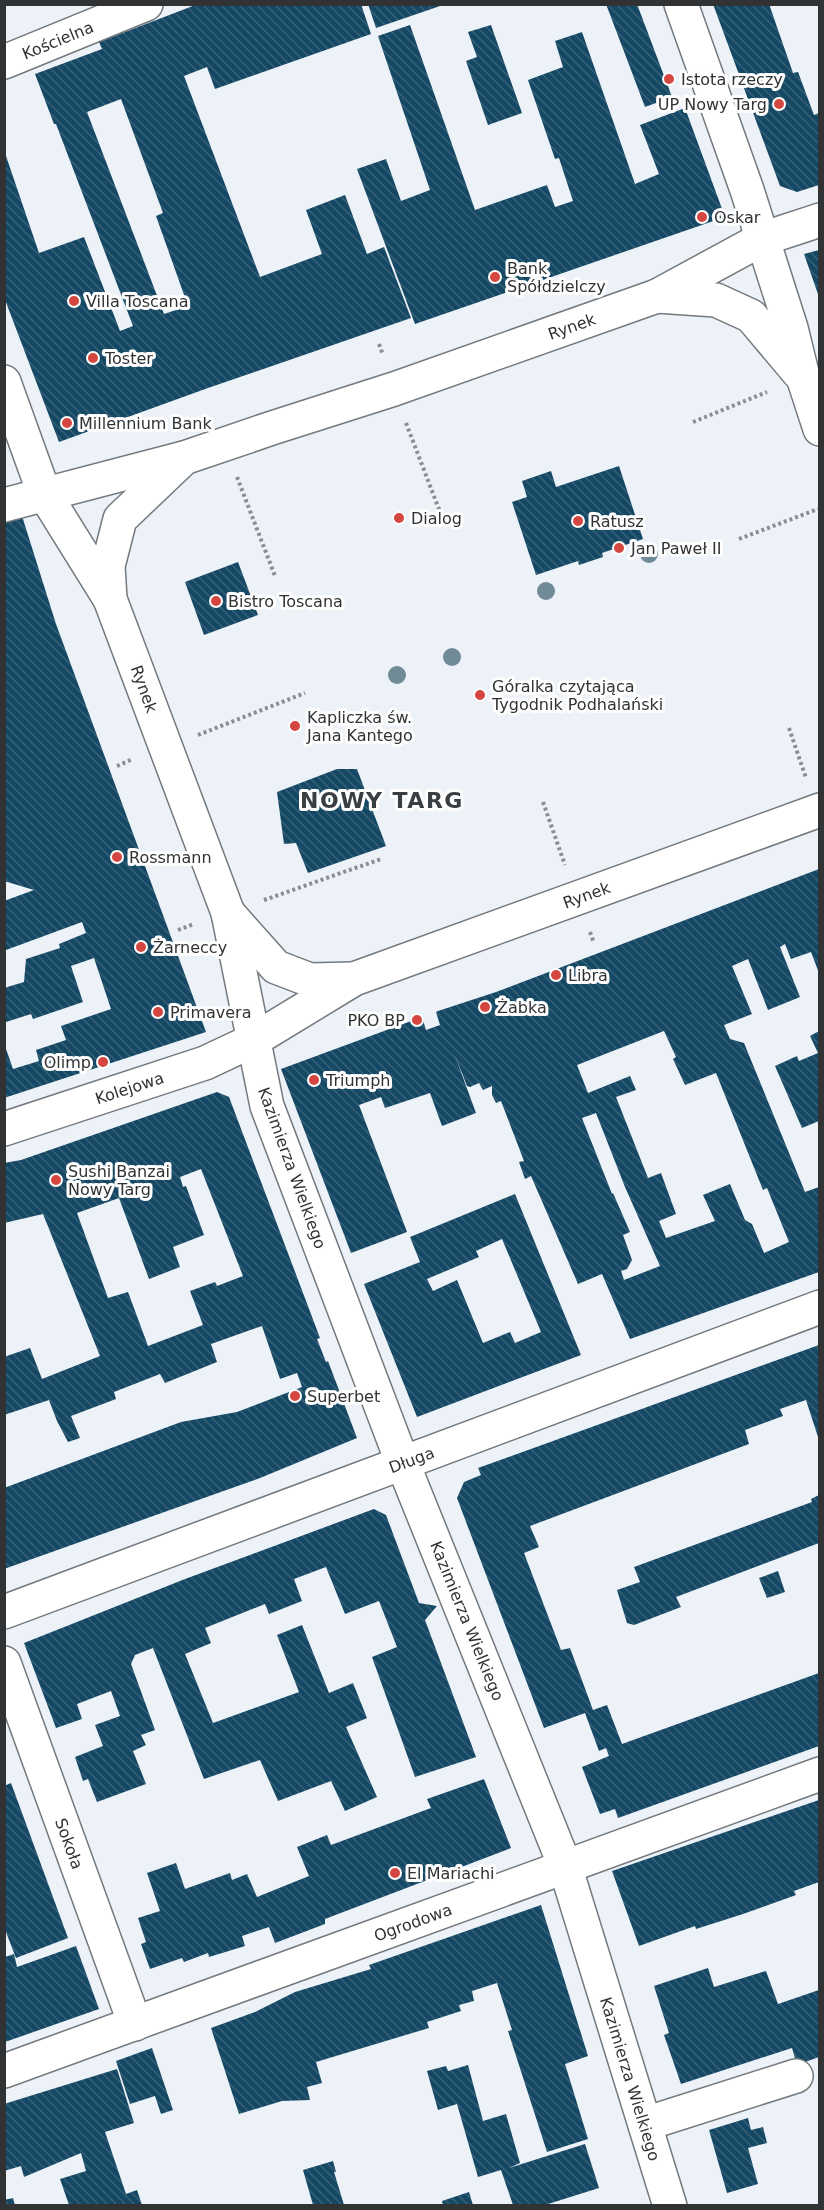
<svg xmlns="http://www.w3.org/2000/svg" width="824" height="2210" font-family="'DejaVu Sans',sans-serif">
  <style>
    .building { fill: url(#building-back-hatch); fill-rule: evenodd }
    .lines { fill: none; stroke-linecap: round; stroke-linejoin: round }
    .minor-casing { stroke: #73797d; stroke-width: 36 }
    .tertiary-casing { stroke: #73797d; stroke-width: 36 }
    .path { stroke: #8a8e92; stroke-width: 4; stroke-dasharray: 3 3; stroke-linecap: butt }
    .minor { stroke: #fff; stroke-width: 33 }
    .tertiary { stroke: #fff; stroke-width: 33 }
    .tree { fill: #708a98 }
    .poi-dot { fill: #d4463f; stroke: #fefefe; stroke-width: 2 }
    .labels { text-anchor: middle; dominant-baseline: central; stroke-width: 6; stroke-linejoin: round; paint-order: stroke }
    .street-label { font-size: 16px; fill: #303234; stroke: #fefefe }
    .poi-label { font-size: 16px; fill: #303234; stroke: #fefefe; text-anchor: start }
    .district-label { font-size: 22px; font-weight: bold; letter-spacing: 1.5px; fill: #393e42; stroke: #fefefe }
  </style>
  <defs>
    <pattern id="building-back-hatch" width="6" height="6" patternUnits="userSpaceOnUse" patternTransform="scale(1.5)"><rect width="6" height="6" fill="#154864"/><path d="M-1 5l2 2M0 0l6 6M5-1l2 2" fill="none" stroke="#376077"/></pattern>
  </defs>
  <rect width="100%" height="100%" fill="#ecf2f7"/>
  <!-- building -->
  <g class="building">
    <path d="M198 4H361L371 34 215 89 207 67 184 76 260 277 322 254 306 210 345 195 367 254 384 247 411 318 208 388 59 442 4 297V150L39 253 84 237 120 331 133 326 56 124H54L35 74 102 49 99 42ZM121 99 163 213 156 216 188 306 164 314 87 112Z"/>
    <path d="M368 4H443V5L376 28Z"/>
    <path d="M606 4H637L672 97 645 107Z"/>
    <path d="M713 4H769L793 73 798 72 814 115 819 113V185L797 192 780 186Z"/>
    <path d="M410 25 475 210 547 185 555 207 573 201 559 158 555 159 528 80 563 67 555 41 582 32 635 184 659 174 640 125 685 108 725 217 415 324 357 169 386 159 401 201 430 190 378 36Z"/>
    <path d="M491 25 522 113 488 125 466 61 477 57 468 32Z"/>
    <path d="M819 250V297L804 254Z"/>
    <path d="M619 466 643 539 602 553 603 557 579 565 578 561 536 575 512 502 527 497 522 481 551 471 556 487Z"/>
    <path d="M22 516 56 624 206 1032 4 1098V1043L13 1069 39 1061 36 1050 66 1040 61 1026 111 1009 94 958 71 966 83 1002 33 1019 31 1014 6 1022 4 1018V988L24 982 26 959 60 948 59 944 86 933 82 922 6 950 4 945V901L34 890 4 881V522Z"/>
    <path d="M238 562 258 615 204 635 185 582Z"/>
    <path d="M337 769H357L386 846 308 873 296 843 284 844 277 792Z"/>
    <path d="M819 869V973L811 952 791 959 785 944 780 947 800 997 768 1010 748 959 732 966 752 1014 724 1025 730 1039 744 1043 805 1192 819 1187V1272L630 1339 602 1274 578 1284 531 1176 525 1179 519 1162 524 1161 501 1101 496 1103 492 1095V1086L483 1090 479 1083 470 1087 467 1086 454 1053 476 1113 442 1126 430 1093 385 1108 381 1097 359 1105 407 1232 351 1253 281 1069 422 1017 426 1030 440 1025 436 1012 438 1011 496 992ZM664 1031 676 1057 673 1059 685 1085 716 1073 763 1190 767 1188 789 1242 764 1253 752 1224 745 1220 730 1184 703 1195 715 1221 666 1238 659 1221 676 1214 661 1173 648 1178 616 1097 636 1090 630 1076 588 1093 577 1065ZM596 1113 625 1187 660 1266 624 1280 621 1271 627 1269 632 1260 623 1235 630 1232 613 1193 612 1194 582 1118Z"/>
    <path d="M819 1031V1121L802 1128 775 1066 797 1056 799 1061 818 1053 810 1036Z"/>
    <path d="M217 1092 229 1097 320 1338 317 1339 326 1362 328 1361 357 1438 260 1478 4 1569V1488L181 1422 237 1412 302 1387 297 1373 280 1379 262 1326 211 1344 217 1362 165 1383 160 1374 114 1392 116 1399 71 1416 80 1438 68 1442 57 1421 49 1400 4 1415V1357L30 1348 42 1379 100 1356 43 1214 4 1223V1163L21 1160ZM201 1169 243 1276 217 1286 215 1282 190 1291 203 1325 148 1346 128 1292 108 1298 77 1213 119 1198 149 1279 180 1267 173 1247 204 1235 186 1186 183 1187 180 1177Z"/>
    <path d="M515 1194 581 1355 417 1417 364 1284 420 1262 410 1237ZM502 1239 541 1332 515 1343 510 1332 483 1343 457 1280 433 1291 427 1279 479 1257 476 1251Z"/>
    <path d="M819 1345V1440L806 1400 780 1409 783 1416 745 1430 749 1444 530 1526 539 1547 524 1553 561 1650 570 1648 593 1710 607 1705 622 1744 819 1673V1746L618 1818 615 1809 600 1814 582 1767 609 1756 606 1748 599 1751 585 1713 544 1728 457 1498 464 1482 481 1475 478 1468Z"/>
    <path d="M819 1495V1543L676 1597 681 1607 634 1625 627 1623 617 1590 640 1582 634 1567 812 1502 811 1499Z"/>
    <path d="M374 1509 386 1515 419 1603 437 1606 425 1620 476 1757 415 1777 372 1657 397 1647 379 1601 345 1614 326 1567 294 1579 302 1601 269 1614 265 1604 205 1628 211 1643 185 1654 213 1723 299 1692 277 1635 302 1625 329 1693 353 1683 367 1718 346 1727 377 1797 345 1811 331 1781 278 1801 260 1760 204 1779 153 1648 135 1655 131 1664 155 1730 141 1735 146 1745 133 1751 146 1784 97 1802 88 1779 83 1781 75 1757 103 1746 95 1725 120 1716 111 1691 77 1704 82 1719 56 1728 24 1643 185 1579Z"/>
    <path d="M778 1571 785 1592 767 1598 759 1578Z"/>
    <path d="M484 1779 511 1848 325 1919V1924L275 1943 269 1927 242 1936 245 1946 209 1957 208 1953 184 1962 182 1958 150 1969 141 1944 146 1942 138 1918 160 1911 147 1873 176 1863 185 1889 230 1873 232 1880 247 1874 257 1897 309 1876 297 1847 327 1835 331 1845 431 1808 427 1799Z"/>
    <path d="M11 1783 68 1938 16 1958 4 1927V1786Z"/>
    <path d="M819 1800V1882L794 1891 796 1895 743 1914 696 1929 695 1926 639 1946 612 1871Z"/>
    <path d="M541 1905 588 2056 565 2064 588 2139 547 2152 508 2031 512 2030 497 1983 472 1991 474 2001 459 2005 461 2011 427 2022 429 2028 316 2062 322 2083 307 2087 310 2100 282 2101 239 2114 211 2028 255 2012 295 1992 371 1969 369 1965Z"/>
    <path d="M76 1946 99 2009 5 2042V1957L14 1954 17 1967Z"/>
    <path d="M708 1968 714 1987 766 1971 778 2004 819 1990V2057L797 2065 792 2048 681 2084 664 2035 669 2033 654 1986Z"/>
    <path d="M152 2048 173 2110 161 2114 155 2096 130 2104 116 2061Z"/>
    <path d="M468 2065 483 2121 506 2114 520 2163 509 2168 585 2144 599 2188 545 2205H513L501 2170 478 2177 457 2104 438 2110 427 2071 446 2066 448 2071Z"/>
    <path d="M117 2069 134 2123 105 2132 126 2194 137 2190 142 2205H69L60 2179 86 2171 81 2153 24 2177 21 2166 4 2171V2104Z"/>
    <path d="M748 2118 751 2130 763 2127 767 2143 748 2148 758 2184 727 2193 709 2130Z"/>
    <path d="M333 2161 336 2172H334L344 2205H313L303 2170Z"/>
    <path d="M469 2192 473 2205H443L442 2201Z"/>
    <path d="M13 2198 15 2205H4V2200Z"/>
  </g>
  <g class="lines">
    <defs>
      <g id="minor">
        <path id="s1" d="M4 62 146 4"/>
        <path d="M762 239 820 220"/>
        <path d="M4 382 44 493 110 599"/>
        <path d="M4 505 184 458"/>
        <path d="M228 913 276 967 310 980 353 979"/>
        <path id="s2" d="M4 1129 205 1063 252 1041 354 979 820 810"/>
        <path id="s3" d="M4 1612 820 1307"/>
        <path id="s4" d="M4 1663 135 2024"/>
        <path id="s5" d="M4 2071 820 1774"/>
        <path d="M645 2124 796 2076"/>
      </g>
      <g id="tertiary">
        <path d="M681 4 747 190 791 328 803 377 820 429"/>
        <path d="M657 296 716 300 751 316 799 373"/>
        <path id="s6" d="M670 2206 565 1866 403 1464 267 1106 228 913 110 599 108 566 120 519 184 458 272 428 394 389 657 296 762 239"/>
      </g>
    </defs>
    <!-- minor casing -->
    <use href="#minor" class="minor-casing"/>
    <!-- tertiary casing -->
    <use href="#tertiary" class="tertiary-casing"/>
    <!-- path -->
    <g class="path">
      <path d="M379 344 383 355"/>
      <path d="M693 422 767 392"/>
      <path d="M406 423 442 517"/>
      <path d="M237 477 275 576"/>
      <path d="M739 539 818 509"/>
      <path d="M789 728 806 778"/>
      <path d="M198 735 305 693"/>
      <path d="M117 766 133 759"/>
      <path d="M543 802 565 865"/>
      <path d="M264 900 381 859"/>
      <path d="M178 930 194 924"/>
      <path d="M590 932 594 943"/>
    </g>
    <!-- minor -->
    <use href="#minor" class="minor"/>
    <!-- tertiary -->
    <use href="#tertiary" class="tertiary"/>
  </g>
  <!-- trees -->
  <g class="tree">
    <circle cx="649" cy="554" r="9"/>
    <circle cx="546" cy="591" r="9"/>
    <circle cx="452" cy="657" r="9"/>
    <circle cx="397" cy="675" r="9"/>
  </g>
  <!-- markers -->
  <g class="poi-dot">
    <circle cx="669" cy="79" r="6"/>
    <circle cx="779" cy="104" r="6"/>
    <circle cx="702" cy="217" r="6"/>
    <circle cx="495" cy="277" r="6"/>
    <circle cx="74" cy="301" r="6"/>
    <circle cx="93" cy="358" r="6"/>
    <circle cx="67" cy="423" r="6"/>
    <circle cx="399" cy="518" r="6"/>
    <circle cx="578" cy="521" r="6"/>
    <circle cx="619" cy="548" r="6"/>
    <circle cx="216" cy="601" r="6"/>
    <circle cx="480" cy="695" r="6"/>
    <circle cx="295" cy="726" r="6"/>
    <circle cx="117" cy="857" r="6"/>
    <circle cx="141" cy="947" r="6"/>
    <circle cx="556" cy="975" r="6"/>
    <circle cx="485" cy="1007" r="6"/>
    <circle cx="158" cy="1012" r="6"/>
    <circle cx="417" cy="1020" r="6"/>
    <circle cx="103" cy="1062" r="6"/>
    <circle cx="314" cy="1080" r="6"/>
    <circle cx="56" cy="1180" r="6"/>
    <circle cx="295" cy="1396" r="6"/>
    <circle cx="395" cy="1873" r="6"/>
  </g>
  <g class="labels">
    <!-- street labels -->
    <g class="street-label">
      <text stroke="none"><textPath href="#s1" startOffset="58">Kościelna</textPath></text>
      <text stroke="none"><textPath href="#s6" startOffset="2284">Rynek</textPath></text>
      <text transform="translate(144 689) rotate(70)">Rynek</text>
      <text stroke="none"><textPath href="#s2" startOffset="630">Rynek</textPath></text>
      <text stroke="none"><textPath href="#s2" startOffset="132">Kolejowa</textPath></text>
      <text transform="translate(292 1168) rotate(70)">Kazimierza Wielkiego</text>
      <text stroke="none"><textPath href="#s3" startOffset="435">Długa</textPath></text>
      <text transform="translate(467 1621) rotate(68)">Kazimierza Wielkiego</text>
      <text stroke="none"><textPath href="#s4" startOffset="192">Sokoła</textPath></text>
      <text stroke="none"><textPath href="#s5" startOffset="435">Ogrodowa</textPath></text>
      <text transform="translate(630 2079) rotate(73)">Kazimierza Wielkiego</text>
    </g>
    <!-- poi labels -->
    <g class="poi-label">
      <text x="681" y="79">Istota rzeczy</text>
      <text x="767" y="104" text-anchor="end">UP Nowy Targ</text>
      <text x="714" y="217">Oskar</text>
      <text x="507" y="268">Bank<tspan x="507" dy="18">Spółdzielczy</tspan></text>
      <text x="86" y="301">Villa Toscana</text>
      <text x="105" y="358">Toster</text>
      <text x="79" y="423">Millennium Bank</text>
      <text x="411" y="518">Dialog</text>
      <text x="590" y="521">Ratusz</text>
      <text x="631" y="548">Jan Paweł II</text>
      <text x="228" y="601">Bistro Toscana</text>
      <text x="492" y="686">Góralka czytająca<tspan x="492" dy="18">Tygodnik Podhalański</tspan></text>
      <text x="307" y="717">Kapliczka św.<tspan x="307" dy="18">Jana Kantego</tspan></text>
      <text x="129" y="857">Rossmann</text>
      <text x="153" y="947">Żarneccy</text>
      <text x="568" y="975">Libra</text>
      <text x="497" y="1007">Żabka</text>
      <text x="170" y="1012">Primavera</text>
      <text x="405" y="1020" text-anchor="end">PKO BP</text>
      <text x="91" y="1062" text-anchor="end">Olimp</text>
      <text x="326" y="1080">Triumph</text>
      <text x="68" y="1171">Sushi Banzai<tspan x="68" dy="18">Nowy Targ</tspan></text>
      <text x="307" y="1396">Superbet</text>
      <text x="407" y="1873">El Mariachi</text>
    </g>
    <!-- district labels -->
    <g class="district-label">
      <text x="382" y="800">NOWY TARG</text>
    </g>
  </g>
  <!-- border -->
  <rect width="824" height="2210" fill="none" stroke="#303234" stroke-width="12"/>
</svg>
